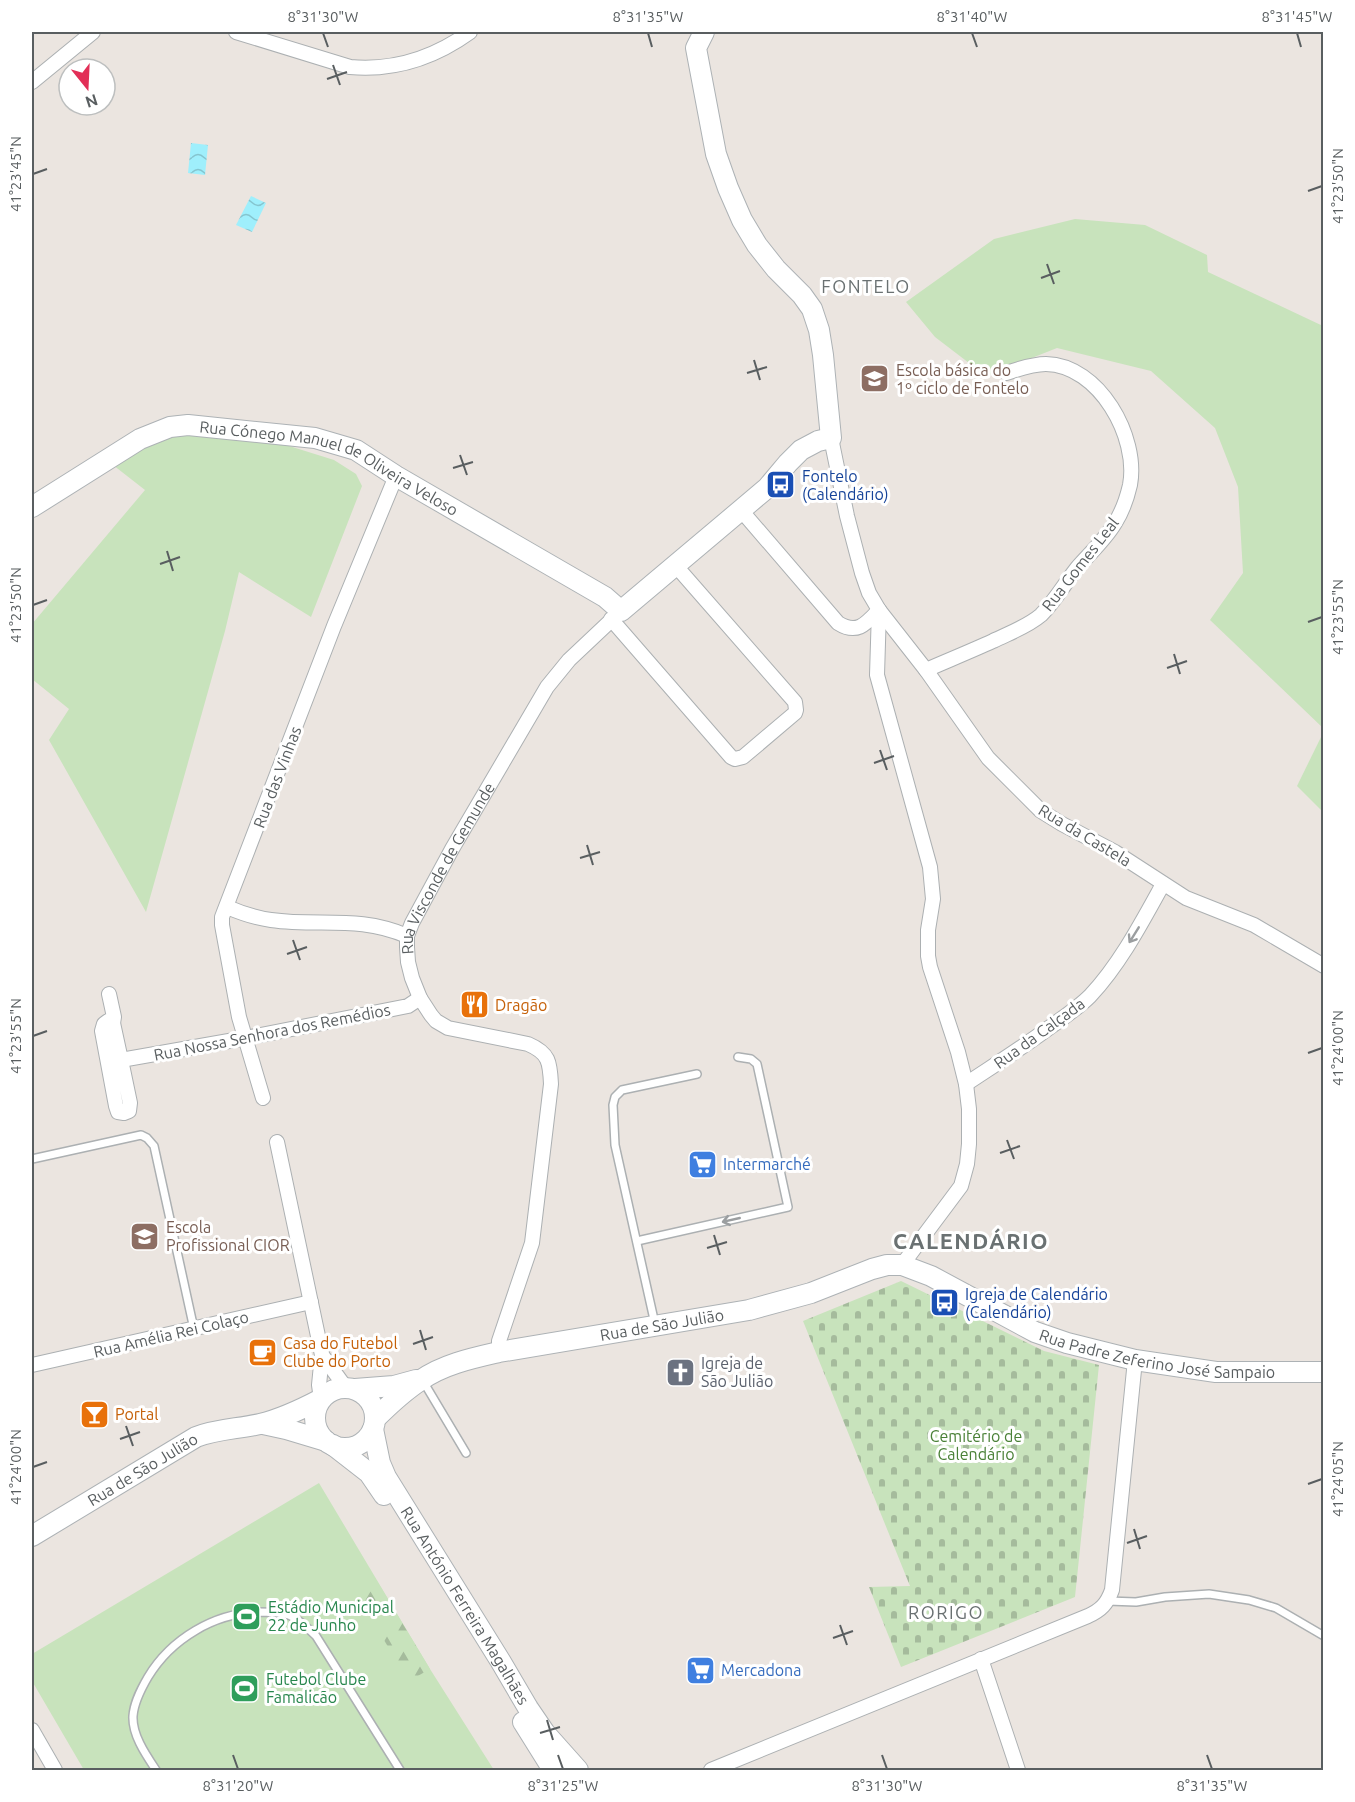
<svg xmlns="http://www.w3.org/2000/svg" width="1355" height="1802" font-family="Ubuntu,sans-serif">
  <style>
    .grass { fill: #c8e3bc }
    .forest { fill: url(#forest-firs) }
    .cemetery { fill: url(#cemetery-stones) }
    .water { fill: url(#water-waves) }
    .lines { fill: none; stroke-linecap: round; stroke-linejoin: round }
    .lane-casing { stroke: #acb0b2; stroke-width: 10 }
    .street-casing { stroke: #acb0b2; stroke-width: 16 }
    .secondary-casing { stroke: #adb2b5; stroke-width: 22 }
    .lane { stroke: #fff; stroke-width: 7 }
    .street { stroke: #fff; stroke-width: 14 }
    .secondary { stroke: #fff; stroke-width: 20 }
    .oneway { stroke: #9b9ea0 }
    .ticks { fill: none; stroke: #595e60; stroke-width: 2 }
    .labels { text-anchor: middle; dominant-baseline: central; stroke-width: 6; stroke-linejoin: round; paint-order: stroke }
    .education-label { font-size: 16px; fill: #785e54; stroke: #fff; text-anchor: start }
    .street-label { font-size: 16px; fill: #595e60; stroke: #fff }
    .transit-label { font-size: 16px; fill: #164399; stroke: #fff; text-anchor: start }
    .food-label { font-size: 16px; fill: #c56008; stroke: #fff; text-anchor: start }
    .shop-label { font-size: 16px; fill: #366cbe; stroke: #fff; text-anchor: start }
    .worship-label { font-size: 16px; fill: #5b616d; stroke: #fff; text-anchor: start }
    .park-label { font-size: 16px; fill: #4a8137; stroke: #fff }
    .leisure-label { font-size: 16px; fill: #27864d; stroke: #fff; text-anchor: start }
    .neighbourhood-label { font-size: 18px; letter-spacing: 1.5px; fill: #6a7172; stroke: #fff }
    .district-label { font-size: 22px; font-weight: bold; letter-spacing: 1.5px; fill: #6a7172; stroke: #fff }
    .neatline { fill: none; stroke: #595e60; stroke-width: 2 }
    .ticks-label { font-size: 15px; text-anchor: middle; fill: #595e60 }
  </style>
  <defs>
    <pattern id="forest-firs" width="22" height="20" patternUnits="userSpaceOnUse" patternTransform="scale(1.5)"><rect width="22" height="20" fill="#c8e3bc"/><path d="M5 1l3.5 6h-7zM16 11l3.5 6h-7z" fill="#a5bb9c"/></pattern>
    <pattern id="cemetery-stones" width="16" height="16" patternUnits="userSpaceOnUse" patternTransform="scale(1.5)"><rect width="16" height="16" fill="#c8e3bc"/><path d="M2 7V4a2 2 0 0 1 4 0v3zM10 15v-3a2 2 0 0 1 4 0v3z" fill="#a5bb9c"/></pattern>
    <pattern id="water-waves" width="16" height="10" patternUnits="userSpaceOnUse" patternTransform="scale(1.5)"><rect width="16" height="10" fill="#9feffc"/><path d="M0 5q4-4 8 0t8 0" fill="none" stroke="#85c5cf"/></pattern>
  </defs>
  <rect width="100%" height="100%" fill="#ebe5e0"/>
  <!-- grass -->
  <g class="grass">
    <path d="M1075 219 1145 225 1207 255 1208 272 1323 326V728L1210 620 1243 573 1238 487 1215 428 1151 371 1057 348 986 376 935 337 906 302 994 239Z"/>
    <path d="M180 434 286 445 334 460 356 474 362 486 311 617 239 572 225 631 146 912 49 740 69 709 32 679V624L145 490 113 465 156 439Z"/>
    <path d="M1323 733 1324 812H1323L1297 786Z"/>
    <path d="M319 1483 430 1669 494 1770H84L32 1681V1654Z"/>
  </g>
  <!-- forest -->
  <path class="forest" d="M375 1578 430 1669 409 1681 354 1591Z"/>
  <!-- cemetery -->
  <path class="cemetery" d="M901 1281 1044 1351 1099 1365 1075 1597 901 1667 869 1587 910 1586 803 1321Z"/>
  <!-- water -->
  <g class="water">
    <path d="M191 143 208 145 205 175 188 173Z"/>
    <path d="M251 196 266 203 252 232 236 225Z"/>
  </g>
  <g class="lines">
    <defs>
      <g id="lane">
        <path d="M32 1159 141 1135 147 1138 154 1146 194 1329"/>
        <path d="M637 1241 788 1207 757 1064 751 1059 738 1057"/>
        <path d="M655 1324 615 1145 613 1105 615 1097 622 1090 697 1074"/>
        <path d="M423 1381 466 1453"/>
        <path d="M1108 1601 1136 1602 1165 1597 1209 1594 1249 1600 1276 1608 1324 1636"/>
        <path d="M156 1770C146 1755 132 1735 133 1716 134 1702 141 1689 148 1677 171 1639 214 1613 259 1612 269 1612 282 1612 291 1616 301 1621 308 1628 316 1636L400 1770"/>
      </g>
      <g id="street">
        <path d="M236 32 350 67C395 71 434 58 470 32"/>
        <path d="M32 82 93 32"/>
        <path d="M831 438 847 516 862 573 869 593 879 610 926 670 988 758 1041 811 1062 824 1115 852 1186 898 1254 925 1324 966"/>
        <path d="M740 509 838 623C857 635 866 624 879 610"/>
        <path d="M879 610 877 675 930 867 933 899 928 930V956L930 967 958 1052 966 1084 969 1109V1144L967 1164 961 1186 902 1265"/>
        <path d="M611 619 731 757 735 759 743 757 795 713 796 710 795 702 676 566"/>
        <path d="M926 670C949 660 971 651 993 641 1009 633 1027 627 1041 615 1055 601 1065 583 1077 568 1090 553 1105 540 1115 523 1122 512 1127 498 1130 485 1139 437 1099 365 1046 364 1032 364 1019 369 1006 373"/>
        <path d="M227 907C241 913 255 918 271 920 320 927 358 915 407 936"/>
        <path d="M109 994 114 1017 113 1023"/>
        <path d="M121 1060 113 1023 108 1021 104 1024 102 1031 116 1106 118 1112 124 1113 129 1111 130 1103 121 1060 246 1038 408 1006 420 998"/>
        <path d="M966 1084C993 1066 1020 1049 1046 1030 1061 1019 1077 1009 1090 996 1120 964 1142 922 1163 884"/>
        <path d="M263 1098 239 1017 222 925V917L334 626 396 476"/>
        <path d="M277 1142 322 1355 319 1385 321 1399"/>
        <path id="s1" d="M499 1352V1341L532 1243 551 1084C550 1062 549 1053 528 1044L448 1028 436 1021 431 1015 420 998 412 978 408 962 407 947V936L412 923 452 849 547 687 569 660 621 611"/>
        <path d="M322 1355 346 1388"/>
        <path d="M32 1365 311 1302"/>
        <path d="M981 1659 1018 1770"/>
        <path d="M32 1730 55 1770"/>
        <path d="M711 1770 1088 1616C1101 1610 1107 1604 1112 1590L1135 1360"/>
      </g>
      <g id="secondary">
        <path id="s2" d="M32 507 140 439 170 427 188 425 315 438 356 450 396 476 605 597 621 611 767 488 788 463 801 450 818 441 831 438 823 355 819 330 812 309 802 295 776 269 757 245 742 220 728 188 716 154 696 48 704 32"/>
        <circle cx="345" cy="1418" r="30"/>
        <path d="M355 1389 394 1386 416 1380"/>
        <path id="s3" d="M375 1419C389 1405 404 1391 421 1380 444 1364 473 1358 499 1352L749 1310 811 1293 872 1269 887 1265H902L931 1276 1035 1332 1067 1343 1135 1360 1216 1372H1324"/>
        <path d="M263 1424 286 1429 326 1441"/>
        <path id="s4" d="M373 1429 380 1463 386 1477 501 1662 528 1708 545 1733 578 1770"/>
        <path d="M333 1445 369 1473 384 1495"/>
        <path id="s5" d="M32 1536 196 1437C217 1429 238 1429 260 1424 281 1419 302 1409 321 1399"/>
        <path d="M523 1722 553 1770"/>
      </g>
    </defs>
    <!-- lane casing -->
    <use href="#lane" class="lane-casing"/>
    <!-- street casing -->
    <use href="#street" class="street-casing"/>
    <!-- secondary casing -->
    <use href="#secondary" class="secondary-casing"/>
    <!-- lane -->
    <use href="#lane" class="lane"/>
    <!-- street -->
    <use href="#street" class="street"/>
    <!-- secondary -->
    <use href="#secondary" class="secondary"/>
  </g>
  <!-- one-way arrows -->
  <defs><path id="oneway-shaft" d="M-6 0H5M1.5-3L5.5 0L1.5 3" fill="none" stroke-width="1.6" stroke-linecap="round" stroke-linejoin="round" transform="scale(1.5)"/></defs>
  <g class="oneway">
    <use href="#oneway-shaft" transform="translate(1134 935) rotate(122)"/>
    <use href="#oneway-shaft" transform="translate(731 1220) rotate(167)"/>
  </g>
  <!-- ticks -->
  <path class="ticks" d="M323 33 328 47M648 33 652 47M972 33 977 47M1297 33 1301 47M333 65 340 85M327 79 347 72M33 174 47 169M1308 191 1322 186M1047 264 1054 284M1041 278 1060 271M754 360 760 380M747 373 767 367M460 455 467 475M453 468 473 462M167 551 173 571M160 564 180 557M33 605 47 600M1308 622 1322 617M1174 654 1180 674M1167 668 1187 661M880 750 887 770M874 763 894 756M587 845 593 865M580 858 600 852M293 940 300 960M287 954 307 947M33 1036 47 1031M1308 1053 1322 1048M1007 1140 1014 1159M1000 1153 1020 1146M714 1235 720 1255M707 1248 727 1242M420 1330 426 1350M413 1344 433 1337M126 1426 133 1446M120 1439 140 1432M33 1467 47 1462M1308 1484 1322 1479M1134 1529 1140 1549M1127 1543 1147 1536M840 1625 847 1645M833 1638 853 1631M547 1720 553 1740M540 1733 560 1727M233 1755 238 1769M558 1755 563 1769M882 1755 887 1769M1207 1755 1212 1769"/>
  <!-- icons -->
  <defs>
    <symbol id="school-square" viewBox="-11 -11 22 22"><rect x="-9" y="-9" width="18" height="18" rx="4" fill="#8d6e63" stroke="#fff"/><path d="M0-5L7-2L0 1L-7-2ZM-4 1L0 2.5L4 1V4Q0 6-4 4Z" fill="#fff"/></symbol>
    <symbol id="bus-square" viewBox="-11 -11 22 22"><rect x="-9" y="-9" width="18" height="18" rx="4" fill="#1a4fb4" stroke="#fff"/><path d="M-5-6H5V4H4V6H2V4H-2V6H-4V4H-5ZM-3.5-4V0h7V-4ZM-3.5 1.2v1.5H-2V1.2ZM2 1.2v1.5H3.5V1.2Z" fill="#fff"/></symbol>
    <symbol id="restaurant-square" viewBox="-11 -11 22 22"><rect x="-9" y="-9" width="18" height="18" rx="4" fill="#e8710a" stroke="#fff"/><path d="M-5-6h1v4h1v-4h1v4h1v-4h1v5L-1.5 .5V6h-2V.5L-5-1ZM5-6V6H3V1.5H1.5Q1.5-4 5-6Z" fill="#fff"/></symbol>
    <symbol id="supermarket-square" viewBox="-11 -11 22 22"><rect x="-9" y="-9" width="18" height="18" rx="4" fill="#3f7fe0" stroke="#fff"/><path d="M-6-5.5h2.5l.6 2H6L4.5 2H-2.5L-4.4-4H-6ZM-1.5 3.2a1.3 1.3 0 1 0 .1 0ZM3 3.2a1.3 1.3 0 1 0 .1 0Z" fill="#fff"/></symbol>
    <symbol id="cafe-square" viewBox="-11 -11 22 22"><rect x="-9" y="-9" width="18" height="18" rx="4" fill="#e8710a" stroke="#fff"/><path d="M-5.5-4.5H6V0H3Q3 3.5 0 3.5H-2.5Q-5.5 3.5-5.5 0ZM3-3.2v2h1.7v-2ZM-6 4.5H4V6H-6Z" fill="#fff"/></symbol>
    <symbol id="church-square" viewBox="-11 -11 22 22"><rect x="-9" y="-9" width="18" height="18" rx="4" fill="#6b7280" stroke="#fff"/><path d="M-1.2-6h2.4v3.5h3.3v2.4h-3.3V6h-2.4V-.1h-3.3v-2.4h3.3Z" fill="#fff"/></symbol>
    <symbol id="bar-square" viewBox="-11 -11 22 22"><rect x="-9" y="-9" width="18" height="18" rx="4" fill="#e8710a" stroke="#fff"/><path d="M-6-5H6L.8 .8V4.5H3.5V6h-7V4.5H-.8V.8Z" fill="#fff"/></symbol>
    <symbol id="stadium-square" viewBox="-11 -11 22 22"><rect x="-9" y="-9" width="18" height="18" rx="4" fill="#2e9e5b" stroke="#fff"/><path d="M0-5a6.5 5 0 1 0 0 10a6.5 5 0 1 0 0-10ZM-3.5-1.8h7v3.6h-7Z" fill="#fff"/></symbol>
  </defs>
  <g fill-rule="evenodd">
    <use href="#school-square" x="858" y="362" width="33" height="33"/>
    <use href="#bus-square" x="764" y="468" width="33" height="33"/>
    <use href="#restaurant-square" x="458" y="988" width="33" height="33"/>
    <use href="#supermarket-square" x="686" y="1148" width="33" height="33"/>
    <use href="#school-square" x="128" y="1220" width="33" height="33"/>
    <use href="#bus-square" x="928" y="1286" width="33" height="33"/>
    <use href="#cafe-square" x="246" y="1336" width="33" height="33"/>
    <use href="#church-square" x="664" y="1356" width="33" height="33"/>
    <use href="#bar-square" x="78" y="1398" width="33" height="33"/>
    <use href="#stadium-square" x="230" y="1600" width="33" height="33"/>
    <use href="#supermarket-square" x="684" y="1654" width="33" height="33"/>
    <use href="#stadium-square" x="228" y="1672" width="33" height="33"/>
  </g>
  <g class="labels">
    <!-- education labels -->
    <g class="education-label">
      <text x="896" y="370">Escola básica do<tspan x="896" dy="18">1º ciclo de Fontelo</tspan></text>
      <text x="166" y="1227">Escola<tspan x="166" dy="18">Profissional CIOR</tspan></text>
    </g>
    <!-- street labels -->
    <g class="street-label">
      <text stroke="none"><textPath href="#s2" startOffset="328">Rua Cónego Manuel de Oliveira Veloso</textPath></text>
      <text transform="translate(1080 564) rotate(-52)">Rua Gomes Leal</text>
      <text transform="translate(277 777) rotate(-69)">Rua das Vinhas</text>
      <text transform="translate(1085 835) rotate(31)">Rua da Castela</text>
      <text stroke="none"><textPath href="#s1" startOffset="590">Rua Visconde de Gemunde</textPath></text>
      <text transform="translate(272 1032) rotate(-11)">Rua Nossa Senhora dos Remédios</text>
      <text transform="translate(1039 1033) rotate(-36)">Rua da Calçada</text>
      <text stroke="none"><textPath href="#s3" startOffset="309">Rua de São Julião</textPath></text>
      <text transform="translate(171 1334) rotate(-13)">Rua Amélia Rei Colaço</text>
      <text stroke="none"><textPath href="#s3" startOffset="832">Rua Padre Zeferino José Sampaio</textPath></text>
      <text stroke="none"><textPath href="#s5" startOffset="129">Rua de São Julião</textPath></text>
      <text stroke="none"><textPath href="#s4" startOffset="201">Rua António Ferreira Magalhães</textPath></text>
    </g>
    <!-- transit labels -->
    <g class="transit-label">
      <text x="802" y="476">Fontelo<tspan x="802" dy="18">(Calendário)</tspan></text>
      <text x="965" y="1294">Igreja de Calendário<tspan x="965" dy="18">(Calendário)</tspan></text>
    </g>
    <!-- food labels -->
    <g class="food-label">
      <text x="495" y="1005">Dragão</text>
      <text x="283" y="1343">Casa do Futebol<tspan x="283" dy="18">Clube do Porto</tspan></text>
      <text x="115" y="1414">Portal</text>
    </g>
    <!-- shop labels -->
    <g class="shop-label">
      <text x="723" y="1164">Intermarché</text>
      <text x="721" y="1670">Mercadona</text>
    </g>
    <!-- worship labels -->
    <g class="worship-label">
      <text x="701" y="1363">Igreja de<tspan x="701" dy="18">São Julião</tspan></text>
    </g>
    <!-- park labels -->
    <g class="park-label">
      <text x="976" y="1436">Cemitério de<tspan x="976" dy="18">Calendário</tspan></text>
    </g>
    <!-- leisure labels -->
    <g class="leisure-label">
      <text x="268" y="1607">Estádio Municipal<tspan x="268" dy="18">22 de Junho</tspan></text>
      <text x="266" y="1679">Futebol Clube<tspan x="266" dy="18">Famalicão</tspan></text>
    </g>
    <!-- neighbourhood labels -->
    <g class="neighbourhood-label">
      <text x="866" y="286">FONTELO</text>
      <text x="946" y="1612">RORIGO</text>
    </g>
    <!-- district labels -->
    <g class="district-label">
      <text x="971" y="1240">CALENDÁRIO</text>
    </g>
  </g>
  <!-- border -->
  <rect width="1355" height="1802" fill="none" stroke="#ffffff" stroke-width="66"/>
  <!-- north arrow -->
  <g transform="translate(87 87) rotate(162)"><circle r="28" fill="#ffffff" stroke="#bdbfbf" stroke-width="1.5"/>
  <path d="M0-4.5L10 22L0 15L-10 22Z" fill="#e22f57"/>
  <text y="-9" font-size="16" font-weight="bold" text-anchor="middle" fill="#595e60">N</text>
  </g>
  <rect x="33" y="33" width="1289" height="1736" class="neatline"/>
  <g class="ticks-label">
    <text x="323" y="22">8°31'30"W</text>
    <text x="648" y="22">8°31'35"W</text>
    <text x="972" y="22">8°31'40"W</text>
    <text x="1297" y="22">8°31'45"W</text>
    <text transform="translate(16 174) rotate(-90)" y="5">41°23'45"N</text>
    <text transform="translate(1338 186) rotate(-90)" y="5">41°23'50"N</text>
    <text transform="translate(16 605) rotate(-90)" y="5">41°23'50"N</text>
    <text transform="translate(1338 617) rotate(-90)" y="5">41°23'55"N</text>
    <text transform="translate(16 1036) rotate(-90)" y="5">41°23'55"N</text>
    <text transform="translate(1338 1048) rotate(-90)" y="5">41°24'00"N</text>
    <text transform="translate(16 1467) rotate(-90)" y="5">41°24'00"N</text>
    <text transform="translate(1338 1479) rotate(-90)" y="5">41°24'05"N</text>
    <text x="238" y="1791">8°31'20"W</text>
    <text x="563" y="1791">8°31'25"W</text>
    <text x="887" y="1791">8°31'30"W</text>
    <text x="1212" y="1791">8°31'35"W</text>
  </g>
</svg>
